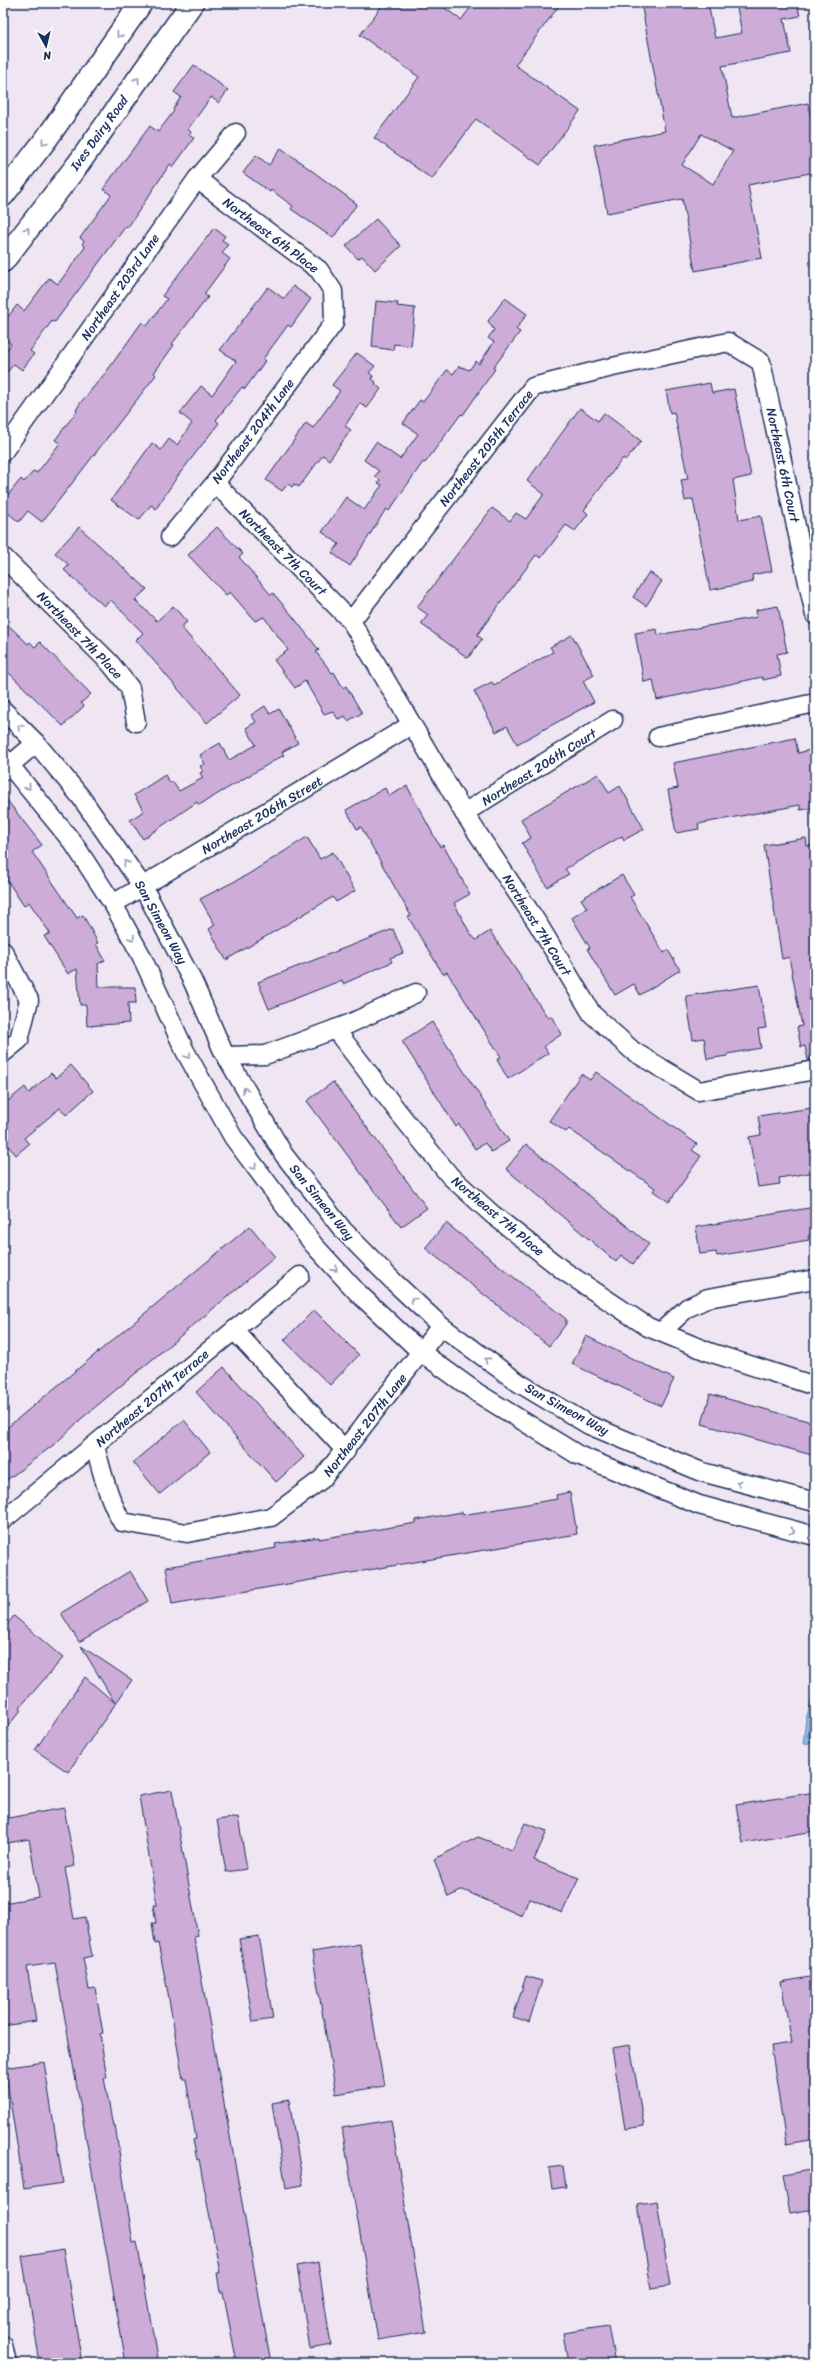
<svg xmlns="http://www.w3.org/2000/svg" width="818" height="2366" font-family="Sriracha,sans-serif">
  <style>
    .water { fill: #88bfe6; stroke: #5c85b0 }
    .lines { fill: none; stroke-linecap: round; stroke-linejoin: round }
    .shore { stroke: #476994; stroke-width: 1 }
    .building { fill: #cdacd7; stroke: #1b2f5e; fill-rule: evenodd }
    .minor-casing { stroke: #1b2f5e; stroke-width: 21 }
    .major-casing { stroke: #1b2f5e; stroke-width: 25 }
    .minor { stroke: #fff; stroke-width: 18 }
    .major { stroke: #fff; stroke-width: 22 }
    .oneway { stroke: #8d97ae }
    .labels { text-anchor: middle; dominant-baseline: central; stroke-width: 3; stroke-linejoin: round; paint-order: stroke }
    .street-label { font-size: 13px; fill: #1b2f5e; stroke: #fff }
  </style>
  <rect width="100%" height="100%" fill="#f0e6f3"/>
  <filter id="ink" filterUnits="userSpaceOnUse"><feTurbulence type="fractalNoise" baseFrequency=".025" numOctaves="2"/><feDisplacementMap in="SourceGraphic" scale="8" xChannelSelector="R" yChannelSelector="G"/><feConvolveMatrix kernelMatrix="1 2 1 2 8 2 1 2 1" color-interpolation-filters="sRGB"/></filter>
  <g filter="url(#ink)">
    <!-- water -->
    <path class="water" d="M815 1689V1742L803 1744 806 1719Z"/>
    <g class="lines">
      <!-- shore -->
      <path class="shore" d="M815 1703 810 1720 808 1737 815 1738"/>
    </g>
    <!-- building -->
    <g class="building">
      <path d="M384 3H438L461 20 474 3H561L515 65 580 111 540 165 476 119 432 179 374 138 419 77 360 35Z"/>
      <path d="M641 3H708L715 38 742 33 736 3H797L800 16 784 19 791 53 722 66 732 118 808 103 815 140V172L748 185 762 258 695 271 682 199 607 213 594 145 665 131ZM701 134 733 151 713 184 682 165Z"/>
      <path d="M194 65 228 90 219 103 211 97 188 129 191 132 189 135 194 138 173 167 170 164 128 227 126 226 55 322 52 321 30 351 34 354 22 370 14 364 3 377V355L11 344 3 338V323L17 305 24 311 49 278 58 284 79 256 85 247 82 244 84 241 80 238 111 195 103 189 150 126 158 132 174 111 173 109 181 97 174 92Z"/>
      <path d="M281 148 357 204 333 238 291 209 293 206 271 190 270 192 243 173 256 155 269 165Z"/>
      <path d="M376 219 401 246 375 270 362 256 358 259 346 246Z"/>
      <path d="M214 228 225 236 222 240 228 244 222 253 230 259 204 294 208 297 172 344 174 345 154 373 156 375 42 522 28 511 19 522 3 509V501L21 479 24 482 34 471 37 473 60 443 55 440 77 411 76 410 81 402 107 371 142 322 147 326 167 299 162 296Z"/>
      <path d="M293 286 311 299 291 327 288 325 263 359 265 361 245 389 242 387 216 420 219 423 177 477 156 509 151 505 139 520 111 500 152 443 161 450 169 439 177 445 192 423 180 413 201 386 212 395 236 361 220 350 268 287 284 299Z"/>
      <path d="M505 298 527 314 516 329 520 332 493 368 495 369 463 415 461 414 425 463 423 462 389 511 386 509 350 566 332 553 339 544 322 532 346 497 364 510 382 485 378 483 380 480 375 476 379 471 364 460 376 442 400 459 418 434 403 423 420 400 423 402 447 370 453 374 459 366 469 370 476 361 479 364 494 342 488 338 494 330 488 321Z"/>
      <path d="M376 301 398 303 397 306 415 308 411 346 394 344 393 350 372 347Z"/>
      <path d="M357 353 375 366 369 373 373 376 372 379 376 382 375 384 381 389 367 408 360 403 345 426 351 430 329 460 323 455 299 487 294 484 292 487 288 484 282 491 266 480 306 423 313 428 340 391 332 385Z"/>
      <path d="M710 383 712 393 734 389 751 476 733 480 739 520 761 516 772 571 752 575 753 582 710 590 693 499 685 501 681 480 688 479 674 412 670 413 666 391Z"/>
      <path d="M580 408 598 421 604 413 641 441 626 460 623 458 584 510 588 514 575 531 566 525 541 558 536 555 477 635 482 639 468 658 421 624 428 615 417 607 492 508 510 521 516 513 526 519 544 494 527 481Z"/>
      <path d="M79 527 147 589 135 600 157 621 173 606 187 622 181 627 240 695 207 723 136 640 143 633 111 600 104 606 64 570 69 565 55 553Z"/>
      <path d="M217 527 243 554 239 557 271 595 273 593 291 614 319 650 316 652 332 673 334 672 343 688 346 686 362 713 348 721 345 716 338 719 333 711 324 714 305 681 295 688 274 660 288 650 264 617 255 621 230 592 226 595 188 555Z"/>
      <path d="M649 572 662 581 646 606 633 597Z"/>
      <path d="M778 606 787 652 777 654 781 676 763 680 762 677 657 700 653 680 644 682 635 633 657 629 658 635 757 617 756 610Z"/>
      <path d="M3 620 28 644 30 642 35 647 40 642 91 694 81 703 84 706 63 726 3 667Z"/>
      <path d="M572 635 594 675 583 681 594 702 517 744 507 726 496 732 474 691 492 682 494 685 553 652 550 647Z"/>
      <path d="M265 706 270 714 279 709 298 743 282 752 284 755 199 805 197 802 143 839 130 820 144 811 134 795 165 775 170 783 172 781 179 791 203 778 200 773 203 771 200 766 205 764 200 755 220 743 229 760 256 745 246 728 256 722 251 715Z"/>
      <path d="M795 738 798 753 810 750 815 779V808L800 810V805L698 824 699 829 676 833 668 790 678 788 673 763Z"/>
      <path d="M598 774 609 793 620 786 644 829 624 840 622 836 565 869 569 874 547 887 522 843 531 838 521 819Z"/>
      <path d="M407 786 440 847 443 845 470 894 454 903 470 933 476 940 490 931 548 1018 551 1016 562 1034 544 1046 548 1053 508 1079 497 1060 501 1057 447 972 443 974 408 917 411 916 361 827 357 829 346 810 385 788 389 796Z"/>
      <path d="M3 795 42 845 32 852 77 918 83 915 98 943 96 944 105 960 98 964 99 987H135L136 1003H128L129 1023 87 1026 86 1005H80L77 969 68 974 44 936 50 933 29 902 24 906 3 874Z"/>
      <path d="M307 837 320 859 333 852 355 891 336 902 333 897 226 960 209 929 215 925 200 899 247 875Z"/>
      <path d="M806 838 807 846 815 845V1059L808 1060 805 1046 801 1047 797 1027 802 1026 789 957 782 959 764 845Z"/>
      <path d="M622 875 634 895 630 897 664 953 668 950 680 970 640 995 634 984 615 995 587 949 590 948 572 918 587 908 581 899Z"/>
      <path d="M393 929 403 953 390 958 392 962 343 984 342 980 269 1009 258 982Z"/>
      <path d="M759 985 766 1028 758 1029 761 1048 727 1054V1056L707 1059 704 1038 693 1040 686 996Z"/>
      <path d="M432 1022 509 1141 491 1152 485 1143 475 1149 459 1124 456 1127 402 1041Z"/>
      <path d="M71 1065 93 1091 66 1115 60 1108 24 1138 29 1144 16 1155 3 1140V1105L25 1087 29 1093 51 1073 56 1078Z"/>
      <path d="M596 1072 697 1144 692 1150 701 1156 669 1202 653 1191 655 1188 569 1129 566 1132 549 1121 581 1074 590 1080Z"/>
      <path d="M333 1082 427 1208 401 1227 307 1101Z"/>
      <path d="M812 1108 815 1130V1172L779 1178 780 1184 758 1187 749 1137 761 1135 758 1116Z"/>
      <path d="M526 1144 649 1244 633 1264 621 1255 616 1262 506 1169Z"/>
      <path d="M815 1207V1234L808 1236 809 1240 717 1256 716 1252 700 1254 696 1227Z"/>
      <path d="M446 1223 566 1319V1324L549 1346 425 1248Z"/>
      <path d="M250 1226 275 1257 81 1419 56 1443 3 1483V1431Z"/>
      <path d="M314 1310 359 1355 330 1385 284 1340Z"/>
      <path d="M586 1336 674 1379 661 1406 572 1364Z"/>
      <path d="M224 1367 304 1457 276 1482 196 1392Z"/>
      <path d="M710 1394 815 1423V1456L702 1424Z"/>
      <path d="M184 1420 210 1452 160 1494 133 1462Z"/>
      <path d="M570 1492 577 1534 172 1604 166 1567 276 1548 275 1544 319 1537V1539L416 1523V1520L462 1512V1515L557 1499 556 1495Z"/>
      <path d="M130 1571 148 1601 79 1642 61 1613Z"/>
      <path d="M14 1616 63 1658 20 1707 22 1709 3 1732V1629Z"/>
      <path d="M81 1646 132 1680 68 1772 35 1750 85 1677 115 1703Z"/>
      <path d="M172 1790 198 1936 194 1937 271 2363H237L223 2292H220L217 2273H220L199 2159 197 2160 193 2140 196 2139 186 2079H183L167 1988 158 1943 155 1944 152 1923H156L153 1905H157L139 1796Z"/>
      <path d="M815 1792V1831L743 1843 736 1805Z"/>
      <path d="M64 1808 75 1866 65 1868 74 1919 85 1917 92 1956 83 1958 89 1989 95 1988 103 2033 100 2034 107 2078H104L113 2126 115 2125 133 2243 137 2242 158 2363H126L55 1963 27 1967 36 2021 3 2026V1903L39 1897 29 1839 3 1844V1819Z"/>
      <path d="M238 1817 247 1869 226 1872 217 1820Z"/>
      <path d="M525 1823 547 1831 534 1860 579 1878 562 1913 529 1898 522 1916 463 1890 448 1897 434 1859 478 1837 512 1850Z"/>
      <path d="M259 1936 273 2019 253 2022 239 1939Z"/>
      <path d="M360 1944 384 2086 336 2094 312 1952Z"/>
      <path d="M526 1976 542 1981 529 2022 513 2017Z"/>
      <path d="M815 1976V2139L786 2144 771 2046 792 2043 781 1982Z"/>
      <path d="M630 2045 644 2126 625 2129 612 2048Z"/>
      <path d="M44 2062 63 2183 24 2189 7 2081 4 2082 3 2068Z"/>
      <path d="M289 2100 303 2185 286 2188 272 2103Z"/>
      <path d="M391 2120 426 2332 378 2340 342 2128Z"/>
      <path d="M563 2166 566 2187 552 2189 549 2168Z"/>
      <path d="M815 2169V2209L790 2213 783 2175Z"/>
      <path d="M657 2201 670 2286 651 2289 638 2204Z"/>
      <path d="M63 2249 82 2363H40L22 2256Z"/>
      <path d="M318 2262 331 2345 310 2349 297 2266Z"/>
      <path d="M608 2326 615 2363H568L563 2333Z"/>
    </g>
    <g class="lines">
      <defs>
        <g id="minor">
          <path d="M3 452 197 179 236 133"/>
          <path d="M215 483 351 621 464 813 538 924 592 1014 633 1051 699 1091 815 1070"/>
          <path d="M170 537 215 483 334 323 333 291 319 270 197 179"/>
          <path d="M3 557 110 663 130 688 136 722"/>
          <path d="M351 621 533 387 608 368 728 342 761 362 815 615"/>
          <path d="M3 710 36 743 80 796 143 887 193 982 223 1051 284 1155 343 1230 395 1283 441 1326 519 1383 589 1425 702 1472 815 1502"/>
          <path d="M658 737 815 703"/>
          <path d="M3 757 74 844 113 904 141 955 185 1051 233 1137 313 1244 357 1292 422 1353 479 1394 578 1455 699 1505 815 1536"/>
          <path d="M3 771 36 743"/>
          <path d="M464 813 613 720"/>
          <path d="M113 904 411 725"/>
          <path d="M3 951 29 1000 19 1040 3 1053"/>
          <path d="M335 1029 399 1113 450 1176 492 1214 564 1271 648 1327 709 1352 815 1386"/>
          <path d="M226 1056 265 1055 349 1024 416 993"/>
          <path d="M234 1330 346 1451"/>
          <path d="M661 1332 687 1308 708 1298 815 1279"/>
          <path d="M95 1446C102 1472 108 1498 122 1522L187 1533 271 1517 322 1479 441 1326"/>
          <path d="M3 1520 300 1276"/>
          <path d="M3 2345 7 2363"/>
        </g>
        <g id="major">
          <path d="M3 195 47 138 141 3"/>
          <path d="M3 261 79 163 192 3"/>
        </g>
      </defs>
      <!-- minor casing -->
      <use href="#minor" class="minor-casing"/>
      <!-- major casing -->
      <use href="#major" class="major-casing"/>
      <!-- minor -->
      <use href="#minor" class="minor"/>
      <!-- major -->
      <use href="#major" class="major"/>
    </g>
    <!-- one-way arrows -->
    <defs><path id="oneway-chevron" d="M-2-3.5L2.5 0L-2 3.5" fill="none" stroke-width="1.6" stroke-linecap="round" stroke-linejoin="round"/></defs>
    <g class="oneway">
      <use href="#oneway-chevron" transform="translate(119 35) rotate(125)"/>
      <use href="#oneway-chevron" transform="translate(137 80) rotate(-55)"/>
      <use href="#oneway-chevron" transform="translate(44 142) rotate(127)"/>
      <use href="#oneway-chevron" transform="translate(27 230) rotate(-52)"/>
      <use href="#oneway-chevron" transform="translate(20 727) rotate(-135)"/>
      <use href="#oneway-chevron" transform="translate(28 787) rotate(51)"/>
      <use href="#oneway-chevron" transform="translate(126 863) rotate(-125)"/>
      <use href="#oneway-chevron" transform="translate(132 938) rotate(61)"/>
      <use href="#oneway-chevron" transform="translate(188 1056) rotate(61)"/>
      <use href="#oneway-chevron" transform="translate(245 1090) rotate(-120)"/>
      <use href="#oneway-chevron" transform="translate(254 1167) rotate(54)"/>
      <use href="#oneway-chevron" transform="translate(335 1269) rotate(48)"/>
      <use href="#oneway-chevron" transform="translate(413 1300) rotate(-137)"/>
      <use href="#oneway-chevron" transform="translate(487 1360) rotate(-144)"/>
      <use href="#oneway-chevron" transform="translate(739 1483) rotate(-164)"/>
      <use href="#oneway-chevron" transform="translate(792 1531) rotate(15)"/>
    </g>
  </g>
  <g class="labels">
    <!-- street labels -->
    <g class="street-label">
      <text transform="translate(99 133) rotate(-54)">Ives Dairy Road</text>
      <text transform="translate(271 235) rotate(37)">Northeast 6th Place</text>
      <text transform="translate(120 287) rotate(-55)">Northeast 203rd Lane</text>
      <text transform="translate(253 431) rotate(-53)">Northeast 204th Lane</text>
      <text transform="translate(486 448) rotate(-52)">Northeast 205th Terrace</text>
      <text transform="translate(783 465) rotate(78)">Northeast 6th Court</text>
      <text transform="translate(283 552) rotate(45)">Northeast 7th Court</text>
      <text transform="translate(80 635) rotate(46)">Northeast 7th Place</text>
      <text transform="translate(539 767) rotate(-32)">Northeast 206th Court</text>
      <text transform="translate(262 815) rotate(-31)">Northeast 206th Street</text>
      <text transform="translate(161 922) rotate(61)">San Simeon Way</text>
      <text transform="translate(537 925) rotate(58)">Northeast 7th Court</text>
      <text transform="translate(322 1202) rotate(51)">San Simeon Way</text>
      <text transform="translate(498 1216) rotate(40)">Northeast 7th Place</text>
      <text transform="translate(152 1398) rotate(-40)">Northeast 207th Terrace</text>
      <text transform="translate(567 1409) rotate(29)">San Simeon Way</text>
      <text transform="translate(365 1425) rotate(-52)">Northeast 207th Lane</text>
    </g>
  </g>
  <!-- margin -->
  <rect width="818" height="2366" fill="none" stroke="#fff" stroke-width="16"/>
  <rect x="8" y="8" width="802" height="2350" fill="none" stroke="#1b2f5e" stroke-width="1.5" filter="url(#ink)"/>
  <!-- north arrow -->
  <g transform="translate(46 46) rotate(172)" stroke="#ffffff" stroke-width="3" paint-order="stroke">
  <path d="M0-3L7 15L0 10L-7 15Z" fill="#1b2f5e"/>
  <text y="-6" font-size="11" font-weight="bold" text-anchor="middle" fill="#1b2f5e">N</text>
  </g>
</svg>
